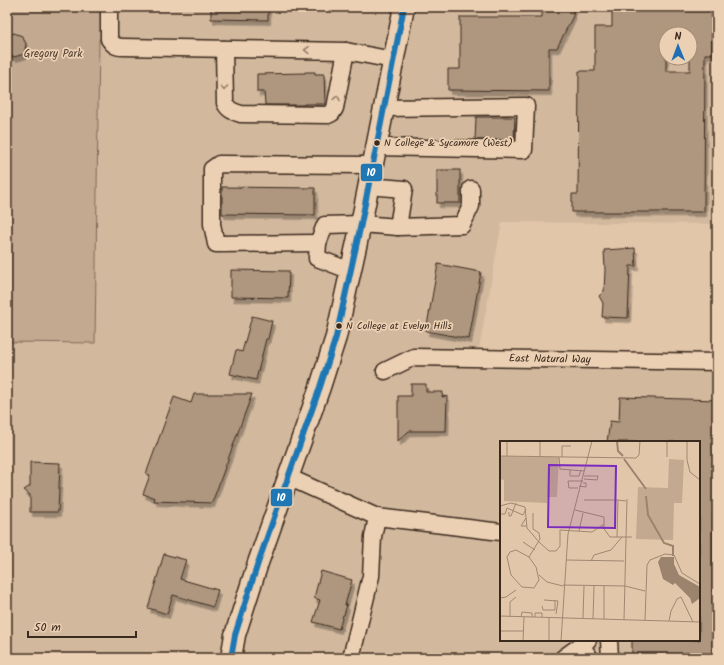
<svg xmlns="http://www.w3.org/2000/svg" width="724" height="665" font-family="Kalam,sans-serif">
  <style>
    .built { fill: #d2b89d; fill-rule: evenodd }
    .green { fill: #c3a990; stroke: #7f6a57 }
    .building { fill: #ae967f; stroke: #3b2a1e; fill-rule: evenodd; filter: url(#shadow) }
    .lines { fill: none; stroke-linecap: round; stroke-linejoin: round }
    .minor-casing { stroke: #3b2a1e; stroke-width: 19 }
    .major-casing { stroke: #3b2a1e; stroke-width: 23 }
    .minor { stroke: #ecd0b3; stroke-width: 16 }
    .major { stroke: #ecd0b3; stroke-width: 20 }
    .bus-1-casing { stroke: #ecd0b3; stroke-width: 9 }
    .bus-1 { stroke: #1f77b4; stroke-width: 6 }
    .oneway { stroke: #947d68 }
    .bus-dot { fill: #3b2a1e; stroke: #ecd0b3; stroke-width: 1.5 }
    .labels { text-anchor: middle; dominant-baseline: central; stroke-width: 3.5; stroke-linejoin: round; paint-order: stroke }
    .bus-label { font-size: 10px; fill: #3b2a1e; stroke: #ecd0b3; text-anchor: start }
    .park-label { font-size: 11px; fill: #4f3d2f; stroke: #ecd0b3 }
    .street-label { font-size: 11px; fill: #3b2a1e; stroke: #ecd0b3 }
    .inset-river { fill: none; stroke: #9b836e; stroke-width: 2 }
    .inset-road { fill: none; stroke: #9f8872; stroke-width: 1 }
    .view { fill: #7b2cbf; fill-opacity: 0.15; stroke: #7b2cbf; stroke-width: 2 }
    .inset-edge { fill: none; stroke: #3b2a1e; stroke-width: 2 }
    .line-badge { stroke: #ecd0b3; stroke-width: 1.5 }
    .badge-label { font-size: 11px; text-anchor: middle; font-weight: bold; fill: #fff }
  </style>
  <defs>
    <filter id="shadow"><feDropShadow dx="2.5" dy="4.5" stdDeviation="0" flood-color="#0004"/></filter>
  </defs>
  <rect width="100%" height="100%" fill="#e2c6aa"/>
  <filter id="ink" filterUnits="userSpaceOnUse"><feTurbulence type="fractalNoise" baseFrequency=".025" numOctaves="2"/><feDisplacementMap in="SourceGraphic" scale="8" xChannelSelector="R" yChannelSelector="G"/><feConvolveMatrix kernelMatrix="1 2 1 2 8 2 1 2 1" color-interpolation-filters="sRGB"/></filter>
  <g filter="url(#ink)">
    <!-- built -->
    <path class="built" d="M109 7H717V224L502 222 479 349 717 352V658H7V342L95 343 99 39H108ZM666 34H690V58H666ZM501 442H699V640H501Z"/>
    <!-- green -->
    <path class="green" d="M7 7H109V39H99L95 343 7 342Z"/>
    <!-- building -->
    <g class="building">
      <path d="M211 7H268V20L211 19Z"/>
      <path d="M542 7H573V16L557 48H549V91L448 90V69H460V17H542Z"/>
      <path d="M612 7H712V54H705L704 212H572V194H578L579 71H595V27H612ZM666 34H690V71H666Z"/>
      <path d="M14 33 22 36 26 44 24 54 14 57 7 54V36Z"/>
      <path d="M305 72H315V74H324L325 104H304V105H265V104L264 92H257V74L305 73Z"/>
      <path d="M476 117H515L514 140H475Z"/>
      <rect x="437" y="170" width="23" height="33"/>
      <path d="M222 187 315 188V215L222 214Z"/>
      <path d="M635 248 636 266H630L628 318 602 317 603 303 599 296 604 291 605 270 604 250Z"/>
      <path d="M438 264 481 272 469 339 426 331Z"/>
      <path d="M231 270 289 271 288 298 231 297Z"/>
      <path d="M252 316 272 321 268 339H266L256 380 230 374 236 350 242 352Z"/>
      <path d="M411 384H426V392H443L442 397 447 396 446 431H409L398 441V396H411Z"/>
      <path d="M194 394H252L212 503 154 501 155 498 143 494 150 475 146 474 174 397 191 403Z"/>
      <path d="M620 397 717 400 715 513 713 514V658H632V640H699V442H607L610 421 619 422Z"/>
      <path d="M30 462 60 463 58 512H30V495L24 490 30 486Z"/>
      <path d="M164 554 186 560 180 579 218 590 213 607 173 595 167 614 148 608Z"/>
      <path d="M321 571 352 580 345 605H347L344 615H343L339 629 313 622 320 600 314 598Z"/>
    </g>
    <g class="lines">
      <defs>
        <g id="minor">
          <path d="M109 7V39C113 45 116 47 123 47L346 51 393 60"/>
          <path d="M224 49 225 103C228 110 234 112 241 114L328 115 332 113 335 108 346 51"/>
          <path d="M376 147 524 150 526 106 384 108"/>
          <path d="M398 227 462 225 471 206V189"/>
          <path d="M318 243 216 244 212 224V169L219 164 372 165"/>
          <path d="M351 271 317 258 318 243 325 225 361 224 398 227 404 189 368 186"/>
          <path id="s1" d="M385 371 414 357 717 362"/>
          <path d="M288 477 377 517 501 532"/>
          <path d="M609 640 610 658"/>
          <path d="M581 645 590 658"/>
          <path d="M351 658 371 576 373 537 377 517"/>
          <path d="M563 658 588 640"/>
        </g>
        <path id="major" d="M231 658 235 635 258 563 320 387 336 337 361 224 404 7"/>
      </defs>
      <!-- minor casing -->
      <use href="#minor" class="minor-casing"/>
      <!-- major casing -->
      <use href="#major" class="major-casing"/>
      <!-- minor -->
      <use href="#minor" class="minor"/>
      <!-- major -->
      <use href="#major" class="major"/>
      <defs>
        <path id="bus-1" d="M231 658 235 635 258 563 320 387 336 337 361 224 404 7"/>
      </defs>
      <!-- bus-1 casing -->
      <use href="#bus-1" class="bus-1-casing"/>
      <!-- bus-1 -->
      <use href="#bus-1" class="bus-1"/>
    </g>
    <!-- one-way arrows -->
    <defs><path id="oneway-chevron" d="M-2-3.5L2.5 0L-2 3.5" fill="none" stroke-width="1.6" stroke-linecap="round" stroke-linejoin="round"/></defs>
    <g class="oneway">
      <use href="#oneway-chevron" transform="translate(307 50) rotate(-179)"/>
      <use href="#oneway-chevron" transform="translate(224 88) rotate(89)"/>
      <use href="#oneway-chevron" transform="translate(337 98) rotate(-79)"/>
    </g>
  </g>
  <!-- markers -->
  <g class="bus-dot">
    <circle cx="377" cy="143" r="3.5"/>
    <circle cx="339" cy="326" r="3.5"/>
  </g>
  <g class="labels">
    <!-- bus labels -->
    <g class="bus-label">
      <text x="384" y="143">N College &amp; Sycamore (West)</text>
      <text x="346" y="326">N College at Evelyn Hills</text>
    </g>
    <!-- park labels -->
    <g class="park-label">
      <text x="53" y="54">Gregory Park</text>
    </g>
    <!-- street labels -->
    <g class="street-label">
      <text stroke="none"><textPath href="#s1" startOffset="168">East Natural Way</textPath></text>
    </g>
  </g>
  <!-- overview -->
  <g transform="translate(500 441)">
    <rect width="200" height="200" fill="#e2c6aa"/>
    <path d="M0 15 59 16 57 56H47V62L4 60V39L0 38ZM169 18 184 19 182 62H174L173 99 136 98 138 46 168 47Z" fill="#c3a990"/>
    <path d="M161 116H174V123L179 134 200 146V157L192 163 190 157 175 142 173 144 163 138 158 121Z" fill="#9b836e"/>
    <path class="inset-river" d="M117 0 118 10 123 15M124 18 146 48M146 55 148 74 164 102 173 105V115"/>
    <path class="inset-road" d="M187 0V19L190 31 200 39M0 15 136 17 139 14 140 0M7 15V0M40 16V0M59 16 60 28 84 30M62 16V5H71M167 16V0M70 29V35H79L81 29M84 38 97 39 98 35H84M79 45 86 46V42H83M78 47H69L68 40H83M84 59H118M0 65 11 62 25 66 27 87 39 101M75 69 104 76V88M9 71V75H11L16 62M0 73H5L7 67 23 74 26 68M26 77 21 85H27M102 85 110 96H132M79 90 83 72M117 96 118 59 126 60M23 101 35 109M39 101 49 110H56L60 105V89L92 91 104 83M16 109 29 116 36 126 39 139 34 147 22 146 11 134 7 116 10 111ZM29 116 40 98 39 92 33 88V72M66 119 124 120M91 120 94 114 111 109 122 96M39 134 47 141 63 145M63 144 125 145 145 150M0 157 6 156 16 149M44 159 58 160 56 173M42 165 43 169H55V159M0 175 200 181M10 176V161L16 156M21 176 22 171 32 172V176M35 176V172H42V176M83 177 84 145M93 178 94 145M104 178V145M124 179 127 58M145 179 147 124 150 119 165 113 174 114 182 132 200 143M169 180 171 170 177 158 181 156 193 181M0 190H23M23 200 24 176M49 200V177M61 200 68 93 92 0"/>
    <path class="view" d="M49 24 116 25 115 87 48 86Z"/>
    <rect width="200" height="200" class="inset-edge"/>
  </g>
  <g class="line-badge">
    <rect x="360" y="163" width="23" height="19" rx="4" fill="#1f77b4"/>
    <rect x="270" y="488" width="23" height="19" rx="4" fill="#1f77b4"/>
  </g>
  <g class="badge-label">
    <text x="371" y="176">10</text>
    <text x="281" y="501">10</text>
  </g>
  <!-- margin -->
  <rect width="724" height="665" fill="none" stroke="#ecd0b3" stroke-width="24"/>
  <rect x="12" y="12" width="700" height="641" fill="none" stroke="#3b2a1e" stroke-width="1.5" filter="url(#ink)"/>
  <!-- north arrow -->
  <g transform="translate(678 46) rotate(359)"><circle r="19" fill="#ecd0b3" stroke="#a58e77"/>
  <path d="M0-3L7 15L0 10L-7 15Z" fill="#1f6fb2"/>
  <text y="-6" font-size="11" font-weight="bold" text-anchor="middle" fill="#3b2a1e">N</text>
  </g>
  <!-- scale -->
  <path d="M28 631v6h108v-6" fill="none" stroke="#3b2a1e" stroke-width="2"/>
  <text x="34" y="631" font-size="12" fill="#3b2a1e" stroke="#ecd0b3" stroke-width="3" paint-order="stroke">50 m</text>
</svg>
